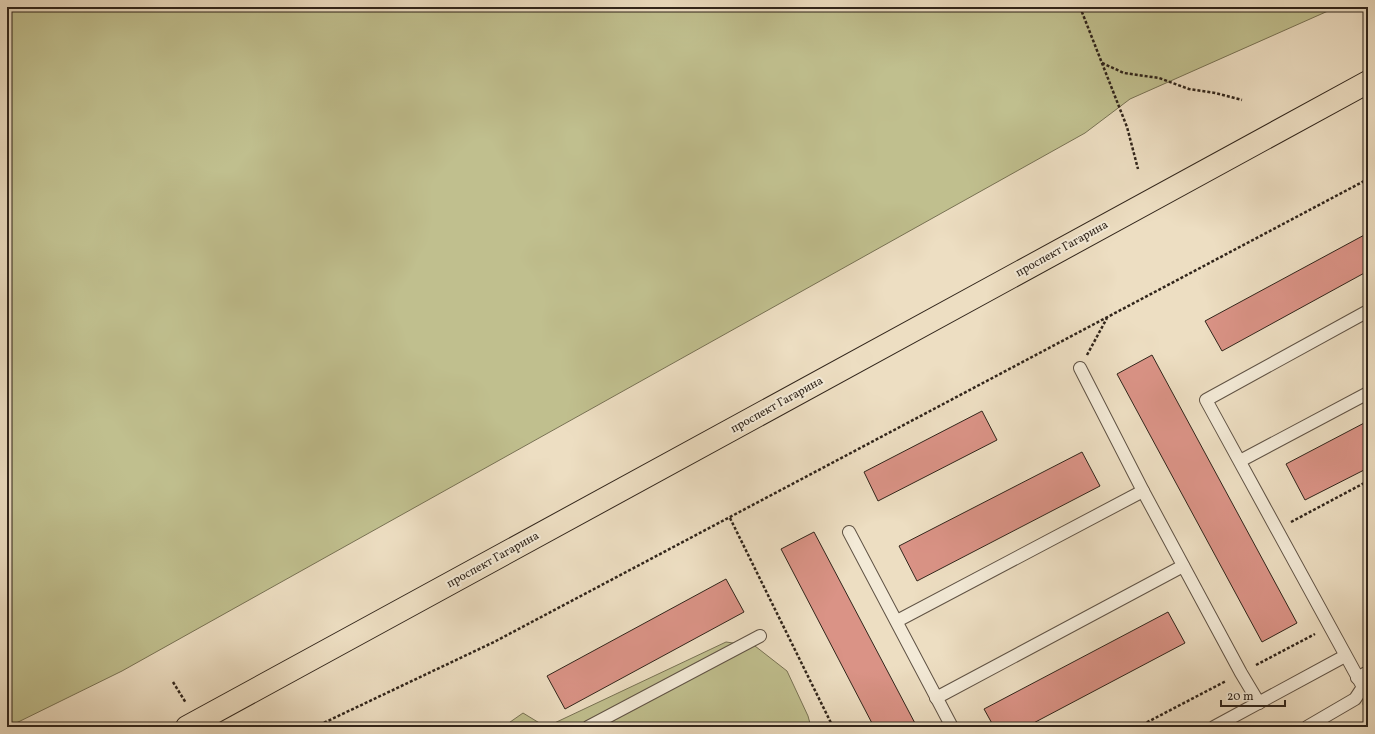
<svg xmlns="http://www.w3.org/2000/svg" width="1375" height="734" font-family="Vollkorn,serif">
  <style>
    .green { fill: #c0bf8e; stroke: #787254 }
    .building { fill: #da9386; stroke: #31251b }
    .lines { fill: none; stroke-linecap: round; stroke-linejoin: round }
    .lane-casing { stroke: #605345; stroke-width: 14 }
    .primary-casing { stroke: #31251b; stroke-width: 24 }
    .path { stroke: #31251b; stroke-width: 2.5; stroke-dasharray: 3 2; stroke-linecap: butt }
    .lane { stroke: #f3ead7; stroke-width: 12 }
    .primary { stroke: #eddec2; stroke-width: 22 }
    .labels { text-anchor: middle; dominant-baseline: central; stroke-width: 4; stroke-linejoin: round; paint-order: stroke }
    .street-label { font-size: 12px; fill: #31251b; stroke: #f3ead7 }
  </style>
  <rect width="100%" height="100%" fill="#eddec2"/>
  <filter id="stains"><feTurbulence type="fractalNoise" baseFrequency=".005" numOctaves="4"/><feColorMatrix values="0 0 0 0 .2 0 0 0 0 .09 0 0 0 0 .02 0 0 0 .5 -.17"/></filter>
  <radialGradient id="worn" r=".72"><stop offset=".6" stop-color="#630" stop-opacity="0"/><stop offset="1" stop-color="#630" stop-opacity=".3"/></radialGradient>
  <!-- green -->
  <g class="green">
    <path d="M7 7H1337L1130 99 1085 133 122 671 8 727Z"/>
    <path d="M726 642 755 646 787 671 808 716 811 727H503L523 713 546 727Z"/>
    <path d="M1368 692V718L1363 704 1364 695Z"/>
  </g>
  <!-- building -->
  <g class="building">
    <path d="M1368 233V271L1222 351 1205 321Z"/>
    <path d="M1152 355 1297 623 1262 642 1117 374Z"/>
    <path d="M982 411 997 440 878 501 864 472Z"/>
    <path d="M1368 421V468L1305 500 1286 464Z"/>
    <path d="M1082 452 1100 486 917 581 899 546Z"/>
    <path d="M814 532 917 727H874L781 549Z"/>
    <path d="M726 579 744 612 565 709 547 676Z"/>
    <path d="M1168 612 1185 643 1026 727H994L984 709Z"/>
  </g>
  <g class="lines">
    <defs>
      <g id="lane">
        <path d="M1080 368 1143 491 1241 673 1259 703"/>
        <path d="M1240 461 1368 393"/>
        <path d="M849 532 952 727"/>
        <path d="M897 621 1143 491"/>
        <path d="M1357 678 1368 672"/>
        <path d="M936 698 1183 566"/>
        <path d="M588 727 760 636"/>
        <path d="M1214 727 1345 656"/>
        <path d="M1307 727 1355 699 1363 687 1206 400 1368 311"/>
      </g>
      <path id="primary" d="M187 727 1368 82"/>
    </defs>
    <!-- lane casing -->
    <use href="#lane" class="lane-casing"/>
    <!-- primary casing -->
    <use href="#primary" class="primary-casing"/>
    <!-- path -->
    <g class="path">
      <path d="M1080 7 1127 127 1138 169"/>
      <path d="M1102 63 1124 73 1159 78 1189 89 1215 93 1242 100"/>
      <path d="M1087 355 1107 318"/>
      <path d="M730 518 833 727"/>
      <path d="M1291 522 1368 481"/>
      <path d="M1256 665 1315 634"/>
      <path d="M173 682 186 703"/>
      <path d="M315 727 494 642 1368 179"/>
      <path d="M1138 727 1226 681"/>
    </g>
    <!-- lane -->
    <use href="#lane" class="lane"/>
    <!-- primary -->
    <use href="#primary" class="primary"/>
  </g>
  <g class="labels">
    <!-- street labels -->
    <g class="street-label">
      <text transform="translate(1062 249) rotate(-29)">проспект Гагарина</text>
      <text transform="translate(777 405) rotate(-29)">проспект Гагарина</text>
      <text transform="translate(493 560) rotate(-29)">проспект Гагарина</text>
    </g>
  </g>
  <!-- margin -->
  <rect width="1375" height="734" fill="none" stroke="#eddec2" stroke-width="24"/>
  <rect x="8" y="8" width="1359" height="718" fill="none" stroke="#31251b" stroke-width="2"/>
  <rect x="12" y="12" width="1351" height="710" fill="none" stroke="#31251b"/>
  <!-- scale -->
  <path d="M1221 700v6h64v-6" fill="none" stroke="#31251b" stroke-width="2"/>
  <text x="1227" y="700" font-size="12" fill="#31251b" stroke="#f3ead7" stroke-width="3" paint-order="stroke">20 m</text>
  <rect width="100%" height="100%" filter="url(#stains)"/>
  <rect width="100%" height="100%" fill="url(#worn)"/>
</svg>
